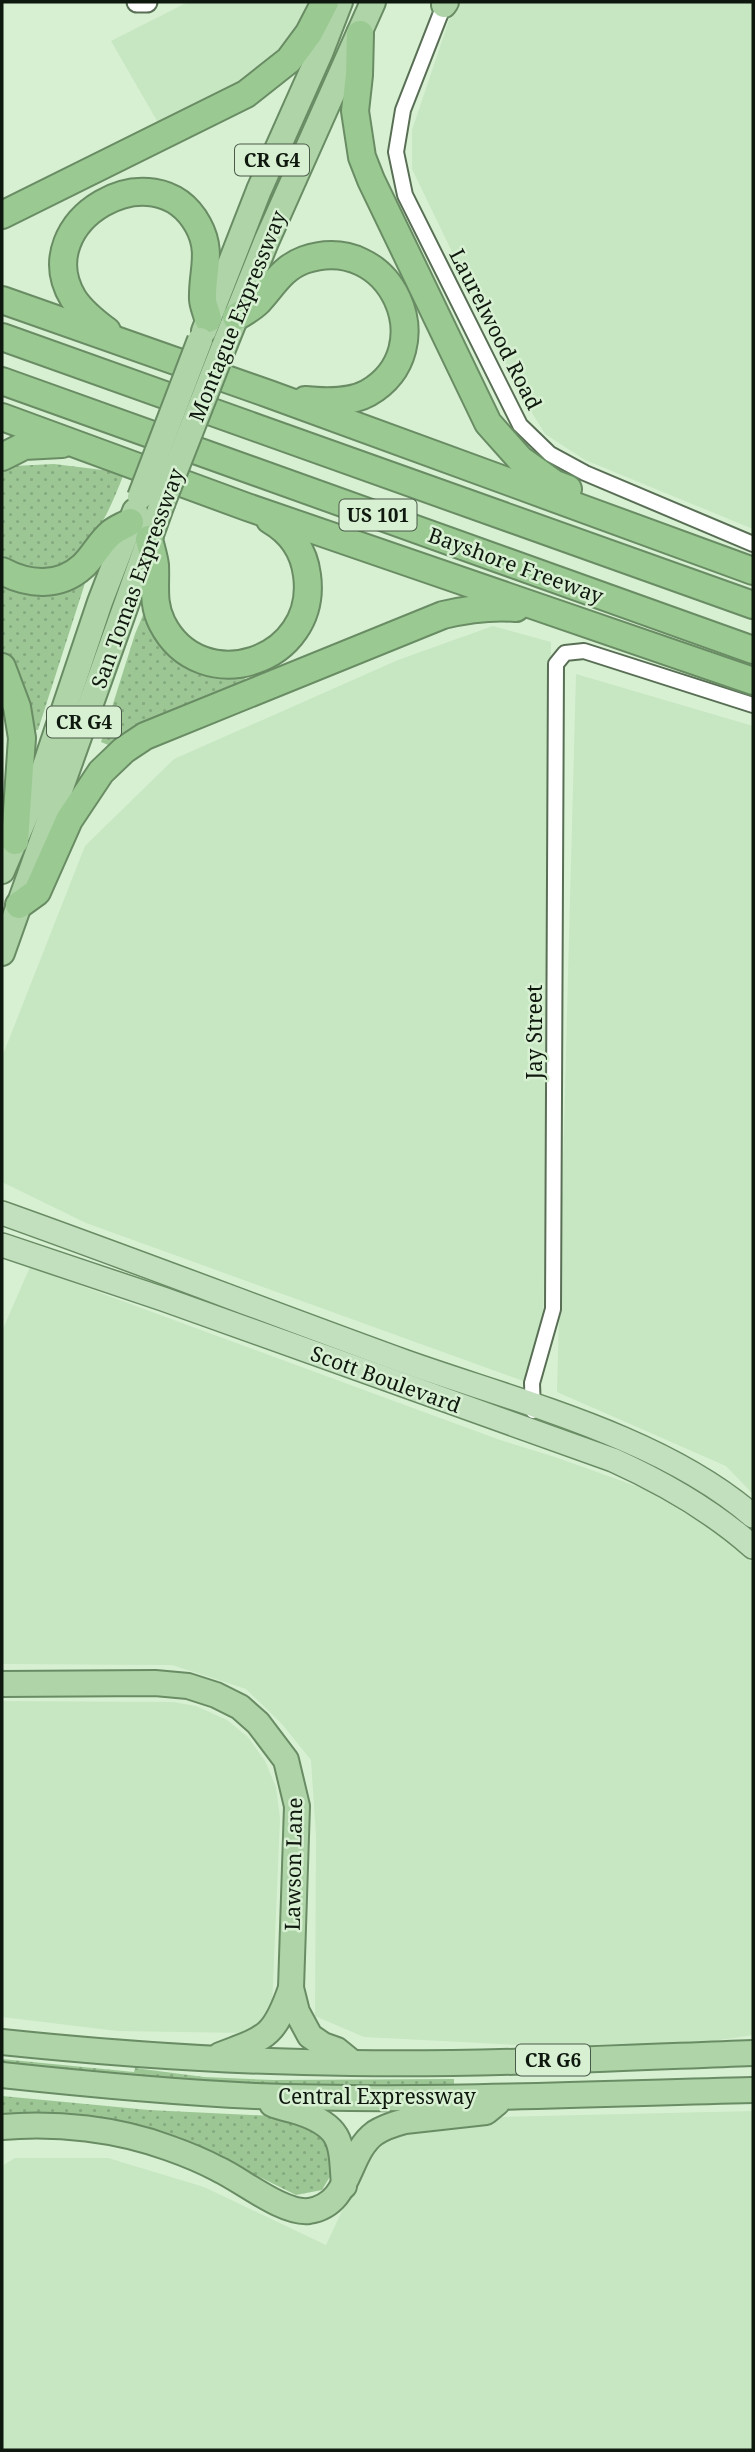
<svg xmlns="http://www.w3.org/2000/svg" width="755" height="2452" font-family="'Noto Serif',serif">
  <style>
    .built { fill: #c7e6c2 }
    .green { fill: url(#green-dots) }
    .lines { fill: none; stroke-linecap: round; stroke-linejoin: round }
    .minor-casing { stroke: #596f55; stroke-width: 18 }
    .tertiary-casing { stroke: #596f55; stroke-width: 23 }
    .primary-casing { stroke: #698c64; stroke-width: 26 }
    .trunk-casing { stroke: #698c64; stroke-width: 28 }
    .motorway-casing { stroke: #698c64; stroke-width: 30 }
    .minor { stroke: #fff; stroke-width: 14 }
    .tertiary { stroke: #fff; stroke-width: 19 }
    .primary { stroke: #c2dfbe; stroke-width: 23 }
    .trunk { stroke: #aed4a8; stroke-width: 24 }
    .motorway { stroke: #9aca92; stroke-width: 26 }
    .trunk-bridge-casing { stroke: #698c64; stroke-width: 28; stroke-linecap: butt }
    .trunk-bridge { stroke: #aed4a8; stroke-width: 24 }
    .labels { text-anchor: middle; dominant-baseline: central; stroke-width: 5; stroke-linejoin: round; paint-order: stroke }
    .shield { fill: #d7f0d2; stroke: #4b5949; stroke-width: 2 }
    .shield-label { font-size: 19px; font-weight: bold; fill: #0f180e }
    .street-label { font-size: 21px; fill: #0f180e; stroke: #d7f0d2 }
  </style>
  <defs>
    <pattern id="green-dots" width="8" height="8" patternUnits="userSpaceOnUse" patternTransform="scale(1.75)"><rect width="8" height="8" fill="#9cc795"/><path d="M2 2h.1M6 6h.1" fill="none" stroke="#85aa7f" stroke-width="1.8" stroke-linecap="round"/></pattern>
  </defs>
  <rect width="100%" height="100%" fill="#d7f0d2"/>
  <!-- built -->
  <g class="built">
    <path d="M188 2H313L258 77 160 126 111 41Z"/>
    <path d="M455 2H753V529L585 460 545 434 521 395 412 169V130Z"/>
    <path d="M493 626 551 642 543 1346 529 1383 86 1223 2 1182V1057L85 846 174 759 398 660Z"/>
    <path d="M576 674 753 726V1494L726 1466 557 1392Z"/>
    <path d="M30 1267 500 1440 555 1457 647 1490 725 1538 753 1563V2035L692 2044 557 2047 364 2037 315 2016 316 1836 311 1760 282 1724 246 1689 172 1665 2 1664V1331Z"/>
    <path d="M2 1701 173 1702 196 1706 227 1720 248 1737 265 1761 276 1787 280 1818 272 2008 268 2019 245 2033 117 2031 2 2017Z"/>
    <path d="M753 2111V2450H2V2166L15 2158H108L204 2187 326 2245 370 2151 408 2119Z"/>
  </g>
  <!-- green -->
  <g class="green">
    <path d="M54 464 103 470 123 476C110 509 101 532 73 556L75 560C53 573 21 574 2 554V473L13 466Z"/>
    <path d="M87 577 38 730 26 729 18 697 2 654V582Z"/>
    <path d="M148 603 151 617 242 672 247 682 113 747 101 742 135 634Z"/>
    <path d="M2 2059 134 2072 135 2068 204 2077 274 2080 454 2079V2087L300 2089 2 2068Z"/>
    <path d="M2 2096 149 2110 294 2117 331 2143 335 2168 322 2190 296 2195 179 2137 136 2125 2 2121Z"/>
  </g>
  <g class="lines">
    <defs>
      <g id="minor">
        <path d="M444 5 403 110 396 152 405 195 520 425 550 454 585 473 753 544"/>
        <path d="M533 1411 532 1383 553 1309 556 664 565 653 584 651 753 705"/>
      </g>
      <path id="tertiary" d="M137 2H147"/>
      <g id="primary">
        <path d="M2 1213C137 1261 271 1313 406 1362 519 1402 662 1437 753 1516"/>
        <path d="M2 1245 163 1299 613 1460C664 1483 711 1510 753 1547"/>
      </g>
      <g id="trunk">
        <path d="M444 5 446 2"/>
        <path d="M204 331 259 190 321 51 340 2"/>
        <path d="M223 349 266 242 373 2"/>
        <path d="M2 871 38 787 100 602 135 511"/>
        <path d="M2 953 162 504"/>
        <path d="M2 1684 155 1683 188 1686 216 1695 240 1707 258 1723 286 1760 297 1806 291 1988C274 2037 267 2037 220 2055"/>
        <path d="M291 1988 297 2012 310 2036 323 2045 337 2050 353 2063"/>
        <path d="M2 2042C118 2054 234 2062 351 2063 485 2065 619 2058 753 2053"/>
        <path d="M2 2075C86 2084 170 2092 255 2096 421 2102 588 2094 753 2090"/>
        <path d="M272 2104C281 2108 290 2109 299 2112 344 2127 341 2144 344 2186"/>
        <path d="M2 2127C56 2122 118 2129 169 2148 186 2154 203 2161 218 2169 242 2180 283 2214 309 2211 352 2204 346 2154 375 2133 384 2127 394 2124 405 2121L486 2112 497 2103"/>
      </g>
      <g id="motorway">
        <path d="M360 34 359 75 355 111 362 157 371 180 488 423 520 459 555 484 568 489"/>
        <path d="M2 215 246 94 289 60 309 33 325 2"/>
        <path d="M2 300 269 394 753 571"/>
        <path d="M236 317C243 313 252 308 258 302 273 286 282 268 304 260 391 230 444 349 368 393 350 403 326 402 305 400"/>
        <path d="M107 331C95 322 81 311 73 298 27 221 155 147 198 225 213 252 202 272 203 299 203 305 207 313 208 319"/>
        <path d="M2 337 753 605"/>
        <path d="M2 381 753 650"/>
        <path d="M2 417 247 507 753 681"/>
        <path d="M2 457 24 446 62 444"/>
        <path d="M149 539C151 548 154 557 155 565 156 586 152 603 162 623 201 700 319 662 307 575 304 551 291 532 270 520"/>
        <path d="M2 571C28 585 59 588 83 566 93 557 100 542 111 533 117 528 124 526 130 522"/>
        <path d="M2 667 17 707 22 738 15 841"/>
        <path d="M19 905 37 892 69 820 101 772 124 750 145 736 443 615C468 609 490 606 516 608"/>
      </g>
    </defs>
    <!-- minor casing -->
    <use href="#minor" class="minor-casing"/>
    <!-- tertiary casing -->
    <use href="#tertiary" class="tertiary-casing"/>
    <!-- primary casing -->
    <use href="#primary" class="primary-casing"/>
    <!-- trunk casing -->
    <use href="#trunk" class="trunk-casing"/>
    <!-- motorway casing -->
    <use href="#motorway" class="motorway-casing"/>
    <!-- minor -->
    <use href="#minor" class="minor"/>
    <!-- tertiary -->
    <use href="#tertiary" class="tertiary"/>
    <!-- primary -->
    <use href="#primary" class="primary"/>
    <!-- trunk -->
    <use href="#trunk" class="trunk"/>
    <!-- motorway -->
    <use href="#motorway" class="motorway"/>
    <defs>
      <g id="trunk-bridge">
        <path d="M140 497 200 340"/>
        <path d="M162 504 223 349"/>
      </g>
    </defs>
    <!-- trunk-bridge casing -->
    <use href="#trunk-bridge" class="trunk-bridge-casing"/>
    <!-- trunk-bridge -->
    <use href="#trunk-bridge" class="trunk-bridge"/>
  </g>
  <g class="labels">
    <!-- shield labels -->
    <g class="shield">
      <rect x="235" y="144.5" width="74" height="31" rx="5"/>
      <rect x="339.5" y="499.5" width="77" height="31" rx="5"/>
      <rect x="47" y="706.5" width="74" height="31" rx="5"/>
      <rect x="516" y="2044.5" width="74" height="31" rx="5"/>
    </g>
    <g class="shield-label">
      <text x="272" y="160">CR G4</text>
      <text x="378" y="515">US 101</text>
      <text x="84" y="722">CR G4</text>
      <text x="553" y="2060">CR G6</text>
    </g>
    <!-- street labels -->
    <g class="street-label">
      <text transform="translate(237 316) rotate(-68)">Montague Expressway</text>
      <text transform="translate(496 329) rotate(63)">Laurelwood Road</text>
      <text transform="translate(516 565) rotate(20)">Bayshore Freeway</text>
      <text transform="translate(137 578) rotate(-70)">San Tomas Expressway</text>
      <text transform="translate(534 1032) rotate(-90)">Jay Street</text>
      <text transform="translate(386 1379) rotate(20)">Scott Boulevard</text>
      <text transform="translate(293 1864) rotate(-89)">Lawson Lane</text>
      <text x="377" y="2096">Central Expressway</text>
    </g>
  </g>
  <!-- border -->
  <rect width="755" height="2452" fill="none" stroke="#0f180e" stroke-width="7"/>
</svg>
